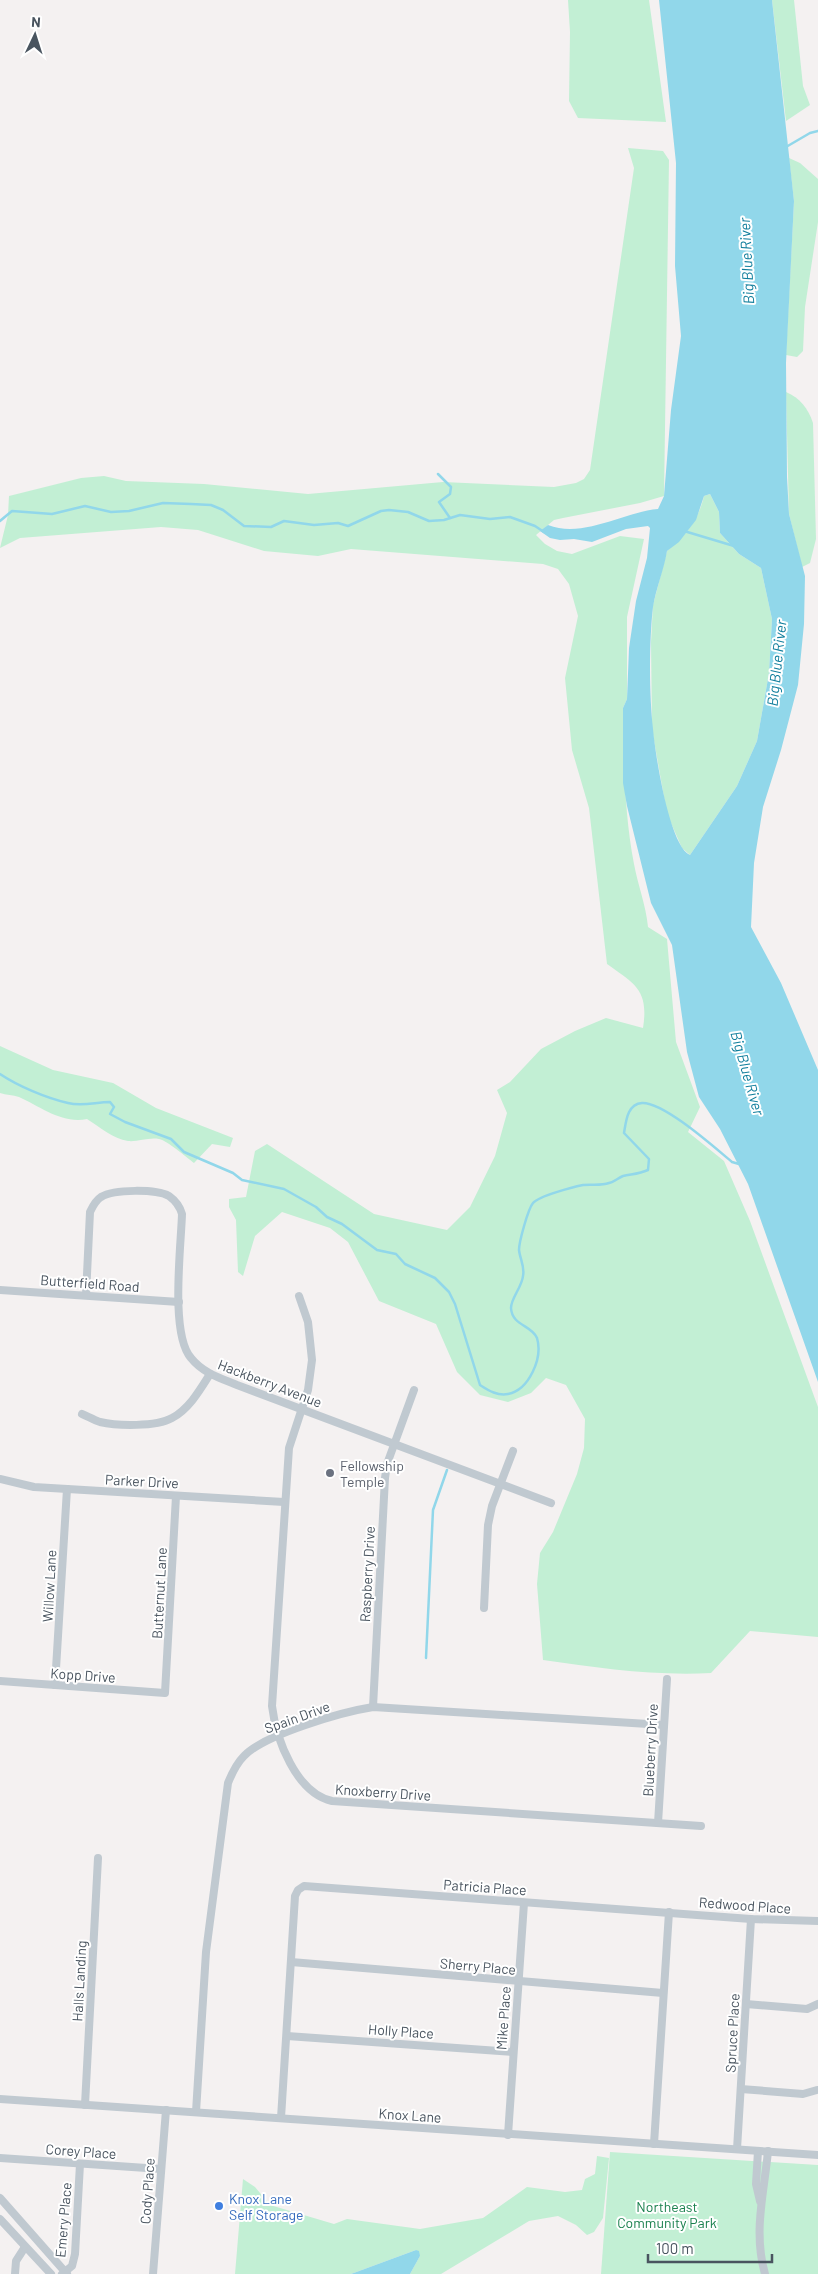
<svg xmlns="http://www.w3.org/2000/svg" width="818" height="2274" font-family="Barlow,sans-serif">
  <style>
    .green { fill: #c2efd4 }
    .water { fill: #91d7ea; fill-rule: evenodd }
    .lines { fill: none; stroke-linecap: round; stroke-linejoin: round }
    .stream { stroke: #91d7ea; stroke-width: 2.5 }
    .street { stroke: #c0c9d0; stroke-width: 8 }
    .worship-dot { fill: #6b7280; stroke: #fff; stroke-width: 2 }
    .shop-dot { fill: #3f7fe0; stroke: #fff; stroke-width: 2 }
    .labels { text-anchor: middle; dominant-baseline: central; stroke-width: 4; stroke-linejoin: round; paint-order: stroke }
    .street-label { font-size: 14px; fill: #49545f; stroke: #fff }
    .worship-label { font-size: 14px; fill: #5b616d; stroke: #fff; text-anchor: start }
    .shop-label { font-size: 14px; fill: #366cbe; stroke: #fff; text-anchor: start }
    .park-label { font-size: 14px; fill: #1a804e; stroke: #fff }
    .water-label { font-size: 15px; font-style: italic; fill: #107e9c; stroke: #fff }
  </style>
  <rect width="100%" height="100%" fill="#f4f1f1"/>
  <!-- green -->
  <g class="green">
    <path d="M568 0H649L666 122 578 118 569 101 570 32Z"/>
    <path d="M772 0H794L803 86 810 105 786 121Z"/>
    <path d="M628 148 663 151 669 160 664 496 640 503 563 518 554 520 536 535 545 544 557 551 572 554 620 536 644 539 627 617V699L623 708C624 760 624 812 634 864 638 886 646 905 648 927L667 939 676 1042 700 1107 688 1132 724 1161 750 1221 818 1407V1637L750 1631 711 1673C654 1676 599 1668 543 1660L537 1584 540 1553 553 1532 577 1474 584 1448 585 1419 566 1385 546 1378 531 1393 508 1402 480 1395 457 1372 436 1324 379 1301 348 1242 330 1228 282 1212 255 1236 243 1276 238 1272 236 1220 229 1207V1199L246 1197 255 1151 267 1144 374 1214 447 1230 470 1207 495 1156 507 1113 497 1090 510 1082 541 1049 575 1031 606 1018 643 1028C649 990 635 984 607 964L589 808 572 750 565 678 578 616 569 584 558 569 543 564 351 549 318 556 264 551 198 530 161 527 20 538 0 548 8 515 9 496 81 478 104 476 126 481 204 484 308 494 443 482 554 487 576 483 584 479 590 470 634 168Z"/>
    <path d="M789 158 800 163 818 179V222L805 307 803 351 797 357 786 355 794 201Z"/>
    <path d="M786 392C800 398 808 408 813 423L816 539 810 563 802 567 789 514Z"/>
    <path d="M710 494 719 512 720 533 739 554 761 568 772 619 769 673 757 741 737 786 690 855 682 848 667 814 652 729 651 642 653 605 667 551C686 535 698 521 704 496Z"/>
    <path d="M0 1046 53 1070 113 1083 156 1108 233 1138 230 1147 212 1144 194 1163C186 1157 168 1141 159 1139 149 1137 138 1142 128 1141 113 1139 100 1127 87 1119 62 1124 41 1107 19 1097 13 1095 6 1095 0 1093Z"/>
    <path d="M610 2152 818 2165V2274H601Z"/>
    <path d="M597 2156 609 2158 603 2218 594 2232 587 2235 576 2225 558 2216 529 2221 441 2274H410L420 2256 416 2250 351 2274H235L243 2179 255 2187 270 2205 334 2224 347 2219 420 2229 483 2218 527 2187 565 2192 582 2190 585 2179 595 2174Z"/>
  </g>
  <!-- water -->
  <g class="water">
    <path d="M659 0H772L794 201 786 363 787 477 789 514 805 576 804 624 798 685 781 750 763 807 754 863 751 927 781 983 818 1070V1382L748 1184 720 1129 699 1097 687 1052 672 945 651 903 627 806 623 783V708L627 699 629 648 636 601 647 558 650 528 648 526 626 529 592 542 574 539 560 540 550 538 540 531 548 525C583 539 623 512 658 509L664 496 671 410 681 336 675 266 676 163ZM710 494 719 512 720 533 739 554 761 568 772 619 769 673 757 741 737 786 690 855C669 846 655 752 653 729 649 695 649 641 653 607 656 588 664 570 667 551L679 542 696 520 704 496Z"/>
    <path d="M416 2250 419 2251 420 2256 410 2274H351Z"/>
  </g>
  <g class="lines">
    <!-- stream -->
    <g class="stream">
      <path d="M786 147 810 133 818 131"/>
      <path d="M438 474 451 487 450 494 439 502 450 518"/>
      <path d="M0 521 12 511 52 514 85 506 111 512 129 511 163 503 191 504 211 505 223 510 244 526 271 527 284 521 314 525 338 523 348 526 381 511 389 510 408 512 429 521 444 520 460 515 490 519 510 517 535 526 544 532"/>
      <path d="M684 531 734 546"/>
      <path d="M0 1074C18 1086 46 1098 68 1103 82 1107 96 1102 110 1102L114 1107 110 1114 125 1122 171 1139 184 1152 233 1173 242 1180 284 1189 316 1207 327 1217 342 1224 377 1250 396 1254 405 1264 435 1278 449 1292 455 1304 480 1385C489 1391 498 1396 508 1394 529 1390 543 1358 537 1338 532 1325 512 1326 511 1308 511 1298 522 1287 523 1276 525 1267 520 1259 519 1250 519 1242 528 1209 533 1203 539 1196 573 1187 583 1185 591 1184 601 1186 609 1183 614 1182 618 1178 623 1176 632 1174 639 1174 648 1170L649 1159 624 1133C626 1122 627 1104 642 1103 664 1102 715 1148 732 1162L739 1164"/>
      <path d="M426 1658 433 1510 447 1470"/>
    </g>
    <!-- street -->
    <g class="street">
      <path d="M0 1290 179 1302"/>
      <path d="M86 1295 90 1212C93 1206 95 1201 101 1197 114 1189 156 1189 169 1196 176 1201 180 1207 182 1214 181 1247 170 1334 191 1358 203 1373 220 1378 237 1385L551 1503"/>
      <path d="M299 1296 308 1322 312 1360 308 1390 289 1448 272 1706C276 1739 296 1793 332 1801L701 1826"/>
      <path d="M82 1414C87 1416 94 1420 100 1422 117 1426 156 1427 172 1418 189 1409 200 1390 210 1374"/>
      <path d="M0 1479 34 1487 284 1502"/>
      <path d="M484 1608 488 1525 492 1506 513 1451"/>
      <path d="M0 1681 165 1693 176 1496"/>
      <path d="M55 1685 67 1489"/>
      <path d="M373 1707 385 1478 387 1464 414 1390"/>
      <path d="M658 1823 667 1679"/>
      <path d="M291 1962 663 1993"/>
      <path d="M746 2004 807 2009 818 2004"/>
      <path d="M287 2036 513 2052"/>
      <path d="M741 2089 803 2094 817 2090"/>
      <path d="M0 2099 818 2155"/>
      <path d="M85 2105 98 1858"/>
      <path d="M196 2112 206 1952 228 1783C232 1773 236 1764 244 1756 265 1734 342 1712 373 1707L664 1725"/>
      <path d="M281 2118 295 1896 298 1890 304 1886 751 1919 818 1921"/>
      <path d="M508 2135 524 1903"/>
      <path d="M654 2144 669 1912"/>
      <path d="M737 2149 751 1919"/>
      <path d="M758 2151 756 2184 760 2201"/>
      <path d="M0 2158 161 2169"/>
      <path d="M0 2198 67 2274"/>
      <path d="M0 2219 51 2274"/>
      <path d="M15 2274 16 2261 25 2247"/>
      <path d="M62 2274 72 2266 75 2254 80 2164"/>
      <path d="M153 2274 166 2110"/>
      <path d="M765 2274C753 2232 764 2194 768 2151"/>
    </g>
  </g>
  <!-- markers -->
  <circle class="worship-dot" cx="330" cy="1473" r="5"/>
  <circle class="shop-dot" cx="219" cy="2206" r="5"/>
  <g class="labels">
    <!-- street labels -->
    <g class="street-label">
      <text transform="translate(90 1283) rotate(4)">Butterfield Road</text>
      <text transform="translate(270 1383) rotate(21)">Hackberry Avenue</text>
      <text transform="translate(142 1481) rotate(3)">Parker Drive</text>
      <text transform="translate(367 1574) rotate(-87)">Raspberry Drive</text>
      <text transform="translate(49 1586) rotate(-87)">Willow Lane</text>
      <text transform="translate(159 1593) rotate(-87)">Butternut Lane</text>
      <text transform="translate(83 1675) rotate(4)">Kopp Drive</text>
      <text transform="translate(297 1717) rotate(-20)">Spain Drive</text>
      <text transform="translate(650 1750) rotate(-87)">Blueberry Drive</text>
      <text transform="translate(383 1792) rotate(4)">Knoxberry Drive</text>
      <text transform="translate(485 1887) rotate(4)">Patricia Place</text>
      <text transform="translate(745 1905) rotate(4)">Redwood Place</text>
      <text transform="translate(478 1966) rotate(5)">Sherry Place</text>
      <text transform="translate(79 1981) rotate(-87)">Halls Landing</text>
      <text transform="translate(503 2018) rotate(-86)">Mike Place</text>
      <text transform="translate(401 2031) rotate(4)">Holly Place</text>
      <text transform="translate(732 2033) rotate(-87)">Spruce Place</text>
      <text transform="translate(410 2115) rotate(4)">Knox Lane</text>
      <text transform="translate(81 2151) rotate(4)">Corey Place</text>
      <text transform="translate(147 2191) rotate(-86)">Cody Place</text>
      <text transform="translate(63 2220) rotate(-85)">Emery Place</text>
    </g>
    <!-- worship labels -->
    <g class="worship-label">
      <text x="340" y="1465">Fellowship<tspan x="340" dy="16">Temple</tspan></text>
    </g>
    <!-- shop labels -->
    <g class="shop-label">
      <text x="229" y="2198">Knox Lane<tspan x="229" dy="16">Self Storage</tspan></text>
    </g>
    <!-- park labels -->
    <g class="park-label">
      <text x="667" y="2206">Northeast<tspan x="667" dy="16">Community Park</tspan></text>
    </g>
    <!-- water labels -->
    <g class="water-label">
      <text transform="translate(746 261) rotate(-93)">Big Blue River</text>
      <text transform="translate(776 663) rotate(-84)">Big Blue River</text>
      <text transform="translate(748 1073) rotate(74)">Big Blue River</text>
    </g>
  </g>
  <!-- north arrow -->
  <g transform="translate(35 35) rotate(4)" stroke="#ffffff" stroke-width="4" paint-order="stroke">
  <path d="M0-4L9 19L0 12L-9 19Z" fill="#49545f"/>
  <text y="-8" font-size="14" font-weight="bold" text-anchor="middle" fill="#49545f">N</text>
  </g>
  <!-- scale -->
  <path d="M648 2254v8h124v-8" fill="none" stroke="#49545f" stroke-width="2.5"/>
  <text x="656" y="2254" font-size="15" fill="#49545f" stroke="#ffffff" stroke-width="4" paint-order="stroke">100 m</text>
</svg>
